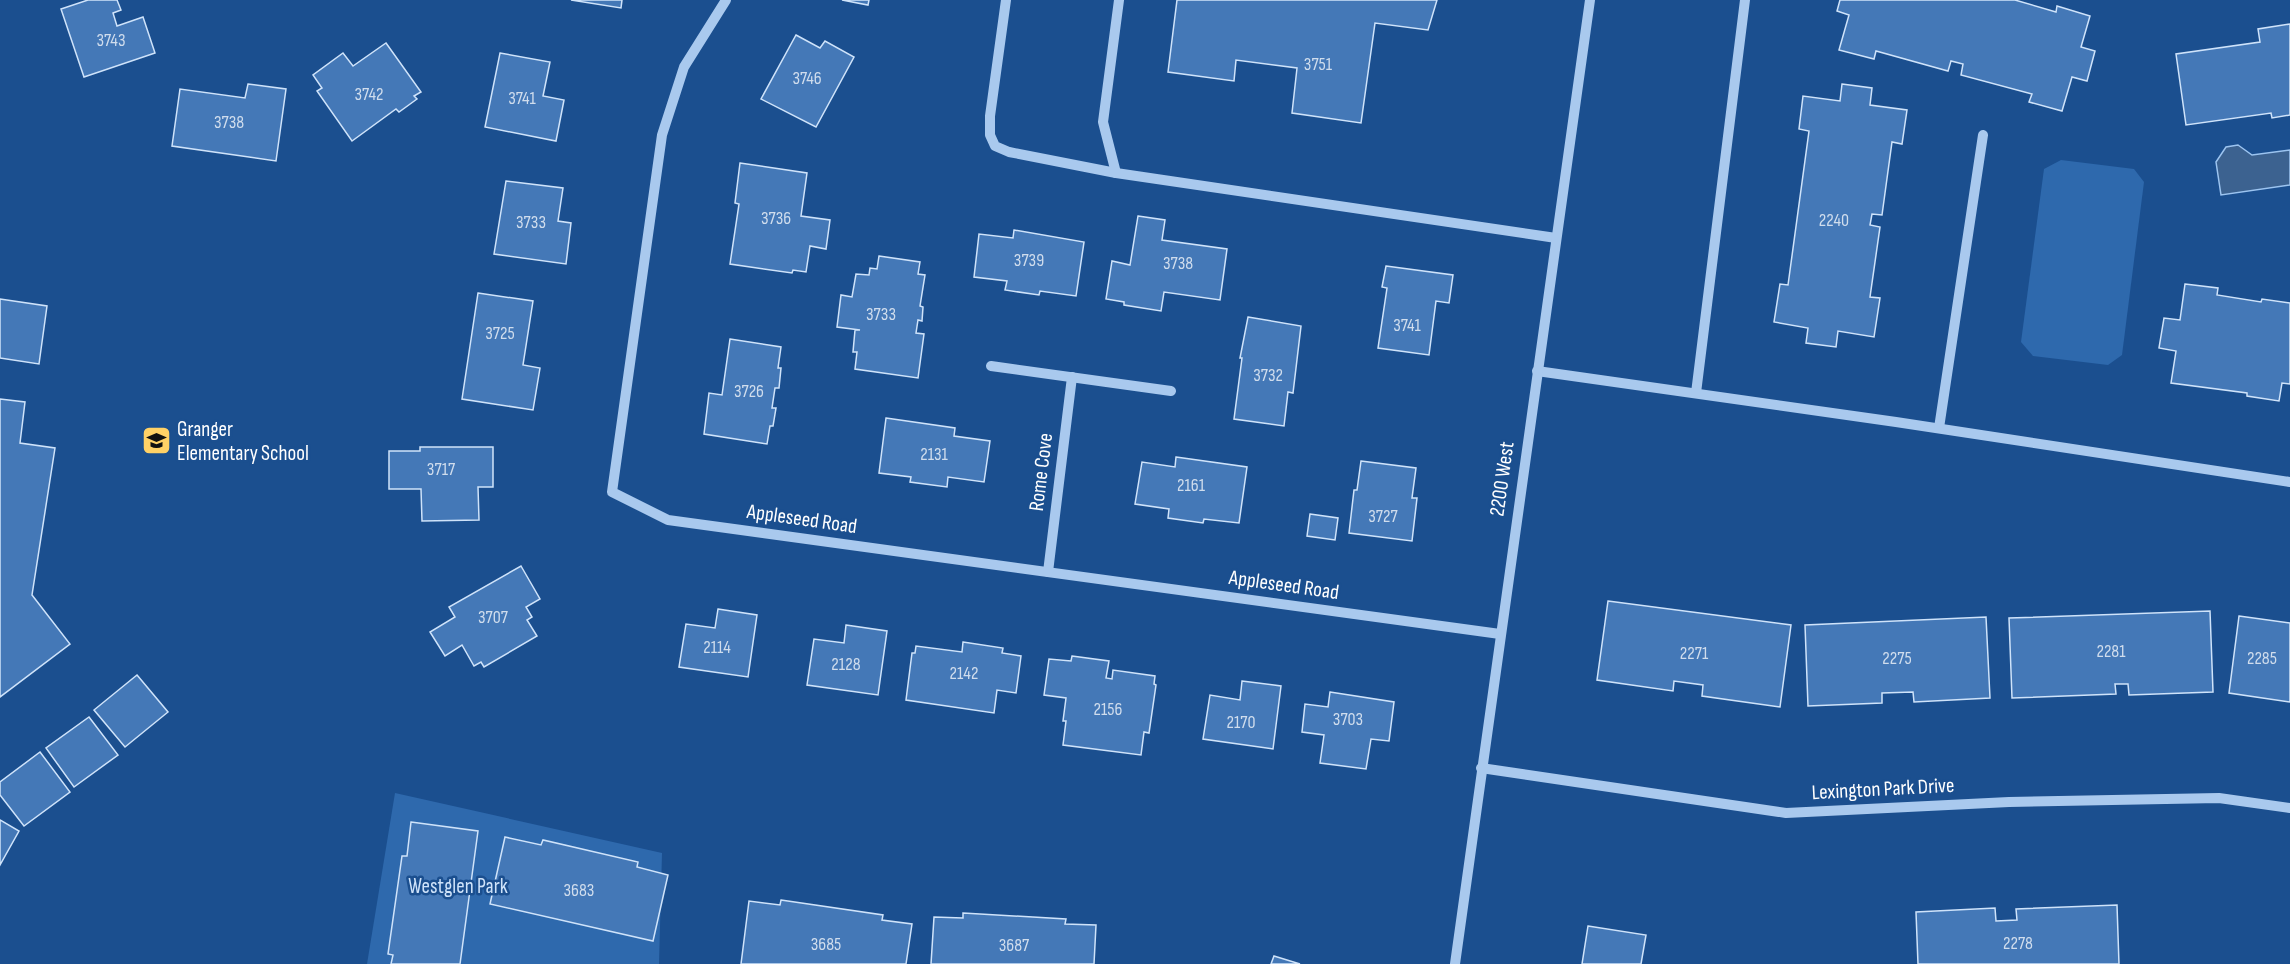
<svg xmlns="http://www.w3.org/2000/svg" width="2290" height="964" font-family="'Sofia Sans Condensed',sans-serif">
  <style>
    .green { fill: #2e69ad }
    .water { fill: #3c6290; stroke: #9cc4f0; stroke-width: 1.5 }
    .building { fill: #4478b7; stroke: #cfe3fa; stroke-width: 1.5 }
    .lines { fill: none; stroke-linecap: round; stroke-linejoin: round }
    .minor { stroke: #a9c9ee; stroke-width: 10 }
    .labels { text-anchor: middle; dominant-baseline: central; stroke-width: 5; stroke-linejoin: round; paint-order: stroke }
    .number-label { font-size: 18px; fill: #d0dded }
    .poi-label { font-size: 21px; fill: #fff; stroke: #1b4f8f; text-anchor: start }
    .street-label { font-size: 21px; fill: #fff; stroke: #1b4f8f }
    .park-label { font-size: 21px; fill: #cfe3fa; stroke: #1b4f8f }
  </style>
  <rect width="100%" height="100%" fill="#1b4f8f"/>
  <!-- green -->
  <g class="green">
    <path d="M2061 160 2134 169 2144 182 2122 355 2108 365 2033 356 2021 342 2044 169Z"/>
    <path d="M395 793 662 853 659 964H367Z"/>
  </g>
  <!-- water -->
  <path class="water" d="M2238 145 2252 155 2290 150V185L2221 195 2216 162 2226 147Z"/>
  <!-- building -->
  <g class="building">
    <path d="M88 0H117L121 10 113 13 117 26 143 17 155 53 84 77 61 9Z"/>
    <path d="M571 0H622L621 8Z"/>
    <path d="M842 0H869L868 5Z"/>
    <path d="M1177 0H1437L1428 30 1375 23 1361 123 1292 113 1297 68 1236 60 1234 81 1168 72Z"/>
    <path d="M1840 0H2015L2056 12 2057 6 2090 16 2081 47 2095 51 2087 81 2072 77 2062 111 2029 102 2032 94 1961 75 1963 64 1951 61 1948 71 1876 51 1874 59 1839 50 1849 15 1837 11Z"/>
    <path d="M2290 24V115L2272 118 2271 113 2186 125 2176 54 2260 42 2258 29Z"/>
    <path d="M796 35 820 48 825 41 854 57 816 127 761 99Z"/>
    <path d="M386 43 421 92 414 96 417 99 399 112 396 109 352 141 317 91 322 88 313 75 343 53 353 66Z"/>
    <path d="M500 53 550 62 543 96 564 100 556 141 485 127Z"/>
    <path d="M248 84 286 89 276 161 172 146 180 89 245 98Z"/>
    <path d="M1842 84 1872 88 1870 105 1907 110 1902 144 1892 142 1882 215 1872 214 1870 225 1880 227 1870 297 1880 298 1874 337 1838 331 1836 347 1806 343 1808 328 1774 322 1780 284 1788 285 1809 131 1799 129 1803 96 1840 101Z"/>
    <path d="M740 163 807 173 801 216 830 220 826 249 810 246 806 272 793 270 792 273 730 264 739 204 735 203Z"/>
    <path d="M506 181 563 188 558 221 571 223 566 264 494 254Z"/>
    <path d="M1138 216 1165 220 1162 240 1227 249 1220 300 1164 292 1161 311 1124 305V302L1106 299 1112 261 1130 265Z"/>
    <path d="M1014 230 1084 242 1076 296 1040 291 1039 295 1005 290 1007 281 974 277 979 234 1013 238Z"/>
    <path d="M879 256 920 262 918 274 925 275 920 306 923 307 922 321 918 320 916 333 924 334 918 378 855 369 857 352H853L855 330H860L837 327 841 295 852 297 856 274 869 275 870 268 877 269Z"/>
    <path d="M1386 266 1453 275 1449 303 1436 301 1429 355 1378 348 1387 288 1382 287Z"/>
    <path d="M2185 284 2218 288 2217 295 2261 302 2262 299 2290 303V384L2282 383 2279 401 2247 396V393L2171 383 2176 351 2159 348 2164 318 2180 320Z"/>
    <path d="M478 293 533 301 523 365 540 368 533 410 462 399Z"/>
    <path d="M0 299 47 306 39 364 0 358Z"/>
    <path d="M1248 317 1301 326 1293 393 1288 392 1284 426 1234 419 1242 358H1240Z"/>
    <path d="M730 339 781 347 778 368H781L779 388H775L772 408H776L773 426H770L767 444 704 434 709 393 722 395Z"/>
    <path d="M0 399 25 402 20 443 55 448 32 595 70 644 0 697Z"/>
    <path d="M886 418 955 428 954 436 990 441 984 482 948 477 947 487 910 482 911 477 879 473Z"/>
    <path d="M420 447H493V487H478L479 520 422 521 421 489H389V451H420Z"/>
    <path d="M1176 457 1247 467 1239 523 1204 519 1203 523 1168 518 1169 509 1135 504 1142 462 1175 467Z"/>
    <path d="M1361 461 1416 468 1412 498H1417L1412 541 1349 533 1354 490H1357Z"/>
    <path d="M1310 514 1338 518 1335 540 1307 536Z"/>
    <path d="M521 566 540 599 526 607 532 617 527 620 537 636 484 667 481 662 474 666 462 645 445 656 430 632 455 617 449 607Z"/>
    <path d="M1608 601 1791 625 1780 707 1702 696 1703 685 1674 681 1673 691 1597 680Z"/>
    <path d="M718 609 757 615 748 677 679 667 686 624 715 628Z"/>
    <path d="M2210 611 2213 692 2129 695 2128 684H2115L2116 694 2012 698 2009 618Z"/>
    <path d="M2239 616 2290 623V702L2229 693Z"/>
    <path d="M1986 617 1990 698 1914 702 1913 692 1882 693V703L1808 706 1805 625Z"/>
    <path d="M846 625 887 631 878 695 807 685 814 639 844 643Z"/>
    <path d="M963 642 1003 648 1002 653 1021 656 1016 693 997 690 994 713 906 700 912 653H915L916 646 962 652Z"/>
    <path d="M1072 656 1109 661 1106 678 1112 679 1113 670 1155 676 1154 684 1156 685 1149 733 1144 732 1141 755 1063 745 1066 721H1063L1066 698 1044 695 1049 659 1071 661Z"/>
    <path d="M137 675 168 712 125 747 94 710Z"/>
    <path d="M1242 681 1281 686 1273 749 1203 739 1210 695 1240 700Z"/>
    <path d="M1330 692 1394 702 1389 741 1371 739 1366 769 1320 763 1324 735 1302 732 1305 704 1328 707Z"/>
    <path d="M89 717 118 755 74 787 46 748Z"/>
    <path d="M40 752 70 792 24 826 0 795V782Z"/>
    <path d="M0 820 19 831 0 865Z"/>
    <path d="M411 822 478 831 460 964H391L393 955 388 954 402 856H407Z"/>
    <path d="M505 837 541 845 543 840 638 862 637 867 668 875 653 941 490 904Z"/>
    <path d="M781 900 883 915 882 920 912 924 906 964H741L749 901 780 905Z"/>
    <path d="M2117 905 2119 964H1918L1916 912 1995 908 1996 921 2017 920 2016 909Z"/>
    <path d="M963 913 1066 919 1065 924 1096 925 1094 964H931L934 917 963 918Z"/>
    <path d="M1588 926 1646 935 1641 964H1582Z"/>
    <path d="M1274 956 1300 964H1271Z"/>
  </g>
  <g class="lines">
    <!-- minor -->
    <g class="minor">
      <path d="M726 0 684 67 662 135 612 492 668 520 1500 634"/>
      <path d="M1006 0 990 116V135L995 146 1009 152 1116 173"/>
      <path d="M1119 0 1103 122 1116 173 1556 238"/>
      <path d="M991 366 1171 391"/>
      <path d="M1537 371 1896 422 2290 482"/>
      <path d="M1696 393 1745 0"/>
      <path d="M1939 428 1983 135"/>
      <path d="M1048 572 1072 377"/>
      <path d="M1481 768 1786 813 2009 802 2219 798 2290 808"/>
      <path d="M1455 964 1590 0"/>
    </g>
  </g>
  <!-- icons -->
  <defs>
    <symbol id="school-square" viewBox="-11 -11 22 22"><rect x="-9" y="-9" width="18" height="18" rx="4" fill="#ffd166" stroke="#1b4f8f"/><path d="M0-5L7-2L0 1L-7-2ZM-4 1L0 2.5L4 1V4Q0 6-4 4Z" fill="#111"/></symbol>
  </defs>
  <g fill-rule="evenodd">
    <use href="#school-square" x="140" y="424" width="33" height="33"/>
  </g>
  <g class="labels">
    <!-- number labels -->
    <g class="number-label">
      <text x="111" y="40">3743</text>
      <text x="1318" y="64">3751</text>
      <text x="807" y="78">3746</text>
      <text x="369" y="94">3742</text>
      <text x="522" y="98">3741</text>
      <text x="229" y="122">3738</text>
      <text x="776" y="218">3736</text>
      <text x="1834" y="220">2240</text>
      <text x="531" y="222">3733</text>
      <text x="1029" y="260">3739</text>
      <text x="1178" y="263">3738</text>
      <text x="881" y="314">3733</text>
      <text x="1407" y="325">3741</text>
      <text x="500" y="333">3725</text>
      <text x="1268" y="375">3732</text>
      <text x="749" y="391">3726</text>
      <text x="934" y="454">2131</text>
      <text x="441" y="469">3717</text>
      <text x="1191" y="485">2161</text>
      <text x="1383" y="516">3727</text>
      <text x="493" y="617">3707</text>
      <text x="717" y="647">2114</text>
      <text x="2111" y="651">2281</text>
      <text x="1694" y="653">2271</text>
      <text x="1897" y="658">2275</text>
      <text x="2262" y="658">2285</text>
      <text x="846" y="664">2128</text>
      <text x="964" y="673">2142</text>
      <text x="1108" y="709">2156</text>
      <text x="1348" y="719">3703</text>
      <text x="1241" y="722">2170</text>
      <text x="579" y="890">3683</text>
      <text x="2018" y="943">2278</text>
      <text x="826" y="944">3685</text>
      <text x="1014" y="945">3687</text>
    </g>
    <!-- poi labels -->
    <g class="poi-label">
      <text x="177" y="429">Granger<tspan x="177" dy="24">Elementary School</tspan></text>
    </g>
    <!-- street labels -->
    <g class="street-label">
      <text transform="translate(1041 472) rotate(-83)">Rome Cove</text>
      <text transform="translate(1502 479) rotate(-82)">2200 West</text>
      <text transform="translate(802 519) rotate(8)">Appleseed Road</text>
      <text transform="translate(1284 585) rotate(8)">Appleseed Road</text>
      <text transform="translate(1883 789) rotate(-3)">Lexington Park Drive</text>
    </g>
    <!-- park labels -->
    <g class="park-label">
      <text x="458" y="886">Westglen Park</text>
    </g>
  </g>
</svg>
